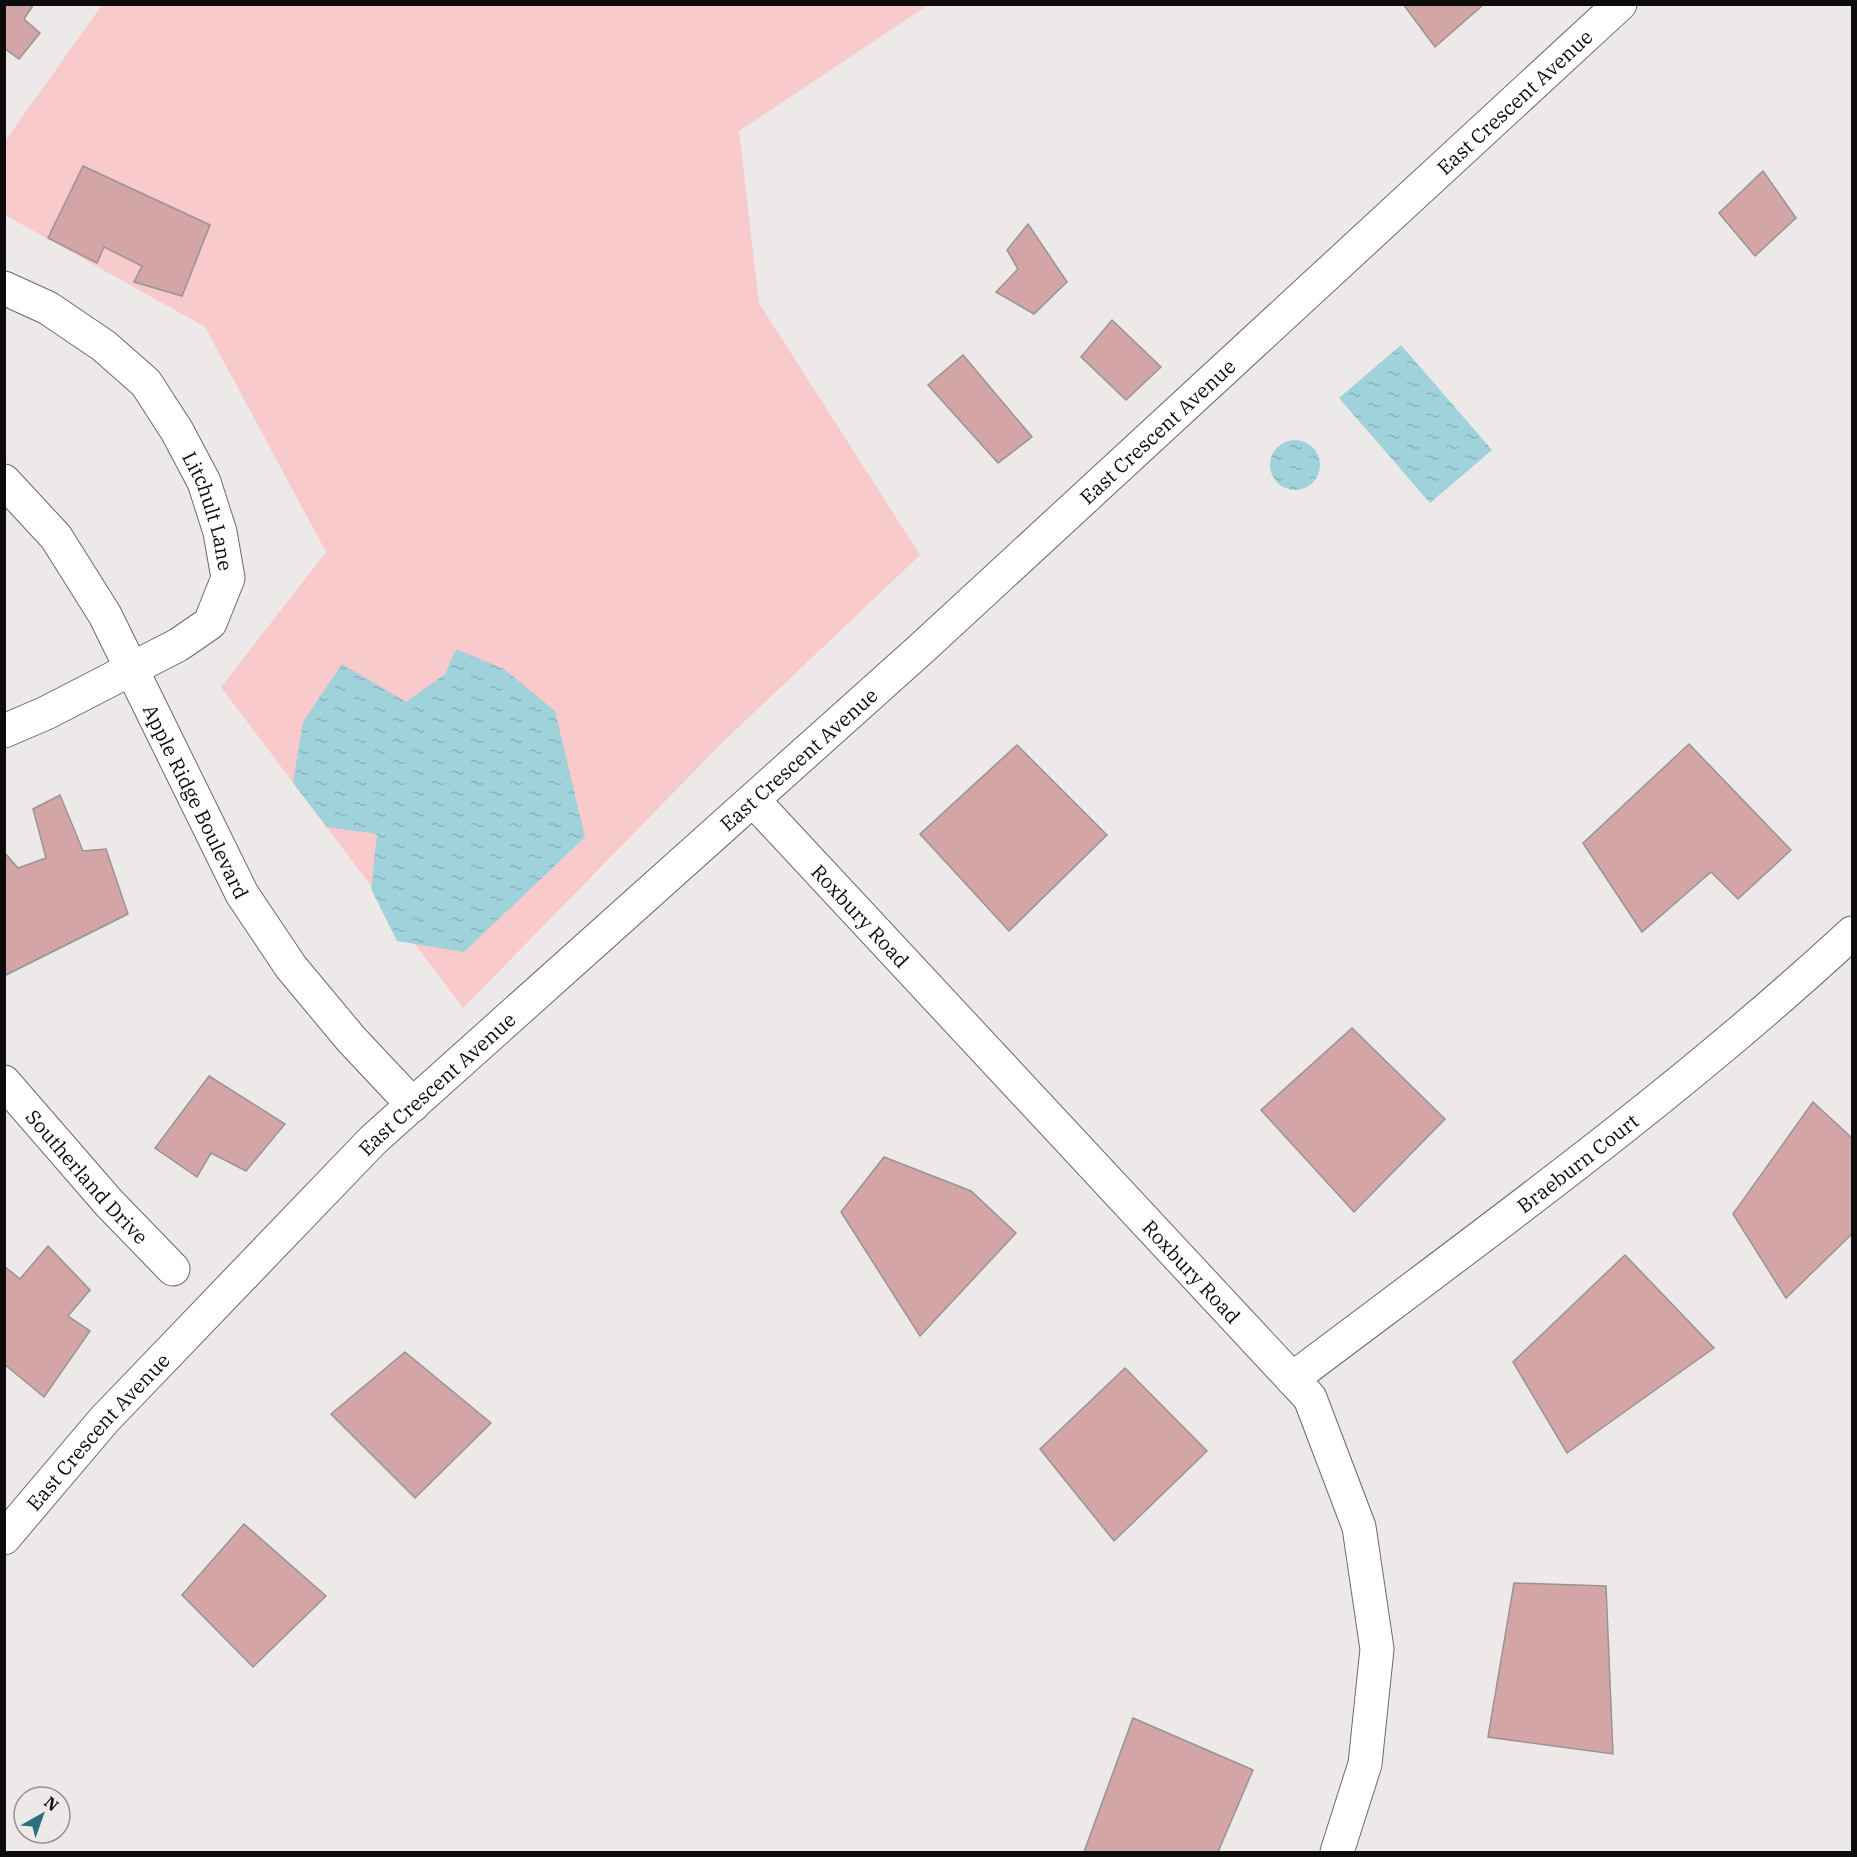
<svg xmlns="http://www.w3.org/2000/svg" width="1857" height="1857" font-family="'IBM Plex Serif',serif">
  <style>
    .park { fill: #f8cacb }
    .water { fill: url(#water-ripples) }
    .building { fill: #d3a5a6; stroke: #989494; stroke-width: 1.5 }
    .lines { fill: none; stroke-linecap: round; stroke-linejoin: round }
    .street-casing { stroke: #6d6969; stroke-width: 35 }
    .secondary-casing { stroke: #6d6969; stroke-width: 35 }
    .street { stroke: #fff; stroke-width: 33 }
    .secondary { stroke: #fff; stroke-width: 33 }
    .labels { text-anchor: middle; dominant-baseline: central; stroke-width: 4.5; stroke-linejoin: round; paint-order: stroke }
    .street-label { font-size: 20px; fill: #0d0c0c; stroke: #eee9e9 }
  </style>
  <defs>
    <pattern id="water-ripples" width="26" height="14" patternUnits="userSpaceOnUse" patternTransform="scale(1.5)"><rect width="26" height="14" fill="#a0d2dc"/><path d="M2 4q2-2 4 0t4 0M15 11q2-2 4 0t4 0" fill="none" stroke="#89b3bc"/></pattern>
  </defs>
  <rect width="100%" height="100%" fill="#eee9e9"/>
  <!-- park -->
  <path class="park" d="M102 5H928L739 131 759 303 920 555 723 742 463 1008 221 687 326 552 205 327 5 215V141Z"/>
  <!-- water -->
  <g class="water">
    <path d="M1401 345 1492 450 1430 503 1339 398Z"/>
    <circle cx="1295" cy="465" r="25"/>
    <path d="M456 649 504 669 555 711 585 837 464 952 397 941 371 889 377 834 327 827 293 783 303 722 342 664 406 702 445 674Z"/>
  </g>
  <!-- building -->
  <g class="building">
    <path d="M4 4H34L24 19 40 33 19 59 4 48Z"/>
    <path d="M1403 4H1482L1483 5 1435 47Z"/>
    <path d="M83 166 210 225 182 296 134 282 142 266 104 247 97 263 48 238Z"/>
    <path d="M1763 171 1796 218 1755 256 1719 213Z"/>
    <path d="M1028 224 1067 282 1034 314 996 292 1018 269 1007 250Z"/>
    <path d="M1112 320 1161 367 1126 400 1081 357Z"/>
    <path d="M963 355 1032 437 998 463 928 385Z"/>
    <path d="M1689 744 1791 850 1738 899 1711 872 1642 932 1583 843Z"/>
    <path d="M1017 745 1107 835 1009 931 920 834Z"/>
    <path d="M60 795 83 851 106 849 128 914 4 976V852L18 868 46 858 33 809Z"/>
    <path d="M1352 1028 1445 1119 1354 1212 1261 1110Z"/>
    <path d="M209 1076 285 1124 246 1171 211 1153 197 1177 155 1148Z"/>
    <path d="M1813 1102 1852 1138V1234L1786 1298 1733 1214Z"/>
    <path d="M884 1157 971 1191 1016 1233 920 1336 841 1212Z"/>
    <path d="M48 1246 90 1290 68 1316 90 1331 44 1397 4 1364V1266L20 1279Z"/>
    <path d="M1625 1255 1714 1348 1567 1453 1513 1362Z"/>
    <path d="M405 1352 491 1423 415 1498 331 1414Z"/>
    <path d="M1125 1368 1207 1451 1114 1541 1040 1449Z"/>
    <path d="M244 1524 326 1596 253 1667 182 1595Z"/>
    <path d="M1514 1583 1606 1586 1613 1754 1488 1737Z"/>
    <path d="M1133 1718 1253 1770 1218 1852H1084Z"/>
  </g>
  <g class="lines">
    <defs>
      <g id="street">
        <path id="s1" d="M4 288 48 308 104 346 146 383 177 431 204 482 220 532 228 578 210 623 178 645 46 713 4 731"/>
        <path id="s2" d="M4 481 56 537 105 615 242 894 291 967 351 1039 413 1105"/>
        <path id="s3" d="M753 800 1310 1398 1359 1527 1377 1649 1365 1764 1337 1852"/>
        <path id="s4" d="M4 1082 109 1203 173 1269"/>
        <path id="s5" d="M1292 1379C1483 1235 1677 1095 1852 933"/>
      </g>
      <g id="secondary">
        <path id="s6" d="M4 1538 104 1420 373 1140 921 649 1620 4"/>
      </g>
    </defs>
    <!-- street casing -->
    <use href="#street" class="street-casing"/>
    <!-- secondary casing -->
    <use href="#secondary" class="secondary-casing"/>
    <!-- street -->
    <use href="#street" class="street"/>
    <!-- secondary -->
    <use href="#secondary" class="secondary"/>
  </g>
  <g class="labels">
    <!-- street labels -->
    <g class="street-label">
      <text stroke="none"><textPath href="#s6" startOffset="2086">East Crescent Avenue</textPath></text>
      <text stroke="none"><textPath href="#s6" startOffset="1600">East Crescent Avenue</textPath></text>
      <text stroke="none"><textPath href="#s1" startOffset="316">Litchult Lane</textPath></text>
      <text stroke="none"><textPath href="#s6" startOffset="1114">East Crescent Avenue</textPath></text>
      <text stroke="none"><textPath href="#s2" startOffset="376">Apple Ridge Boulevard</textPath></text>
      <text stroke="none"><textPath href="#s3" startOffset="158">Roxbury Road</textPath></text>
      <text stroke="none"><textPath href="#s6" startOffset="628">East Crescent Avenue</textPath></text>
      <text stroke="none"><textPath href="#s5" startOffset="358">Braeburn Court</textPath></text>
      <text stroke="none"><textPath href="#s4" startOffset="126">Southerland Drive</textPath></text>
      <text stroke="none"><textPath href="#s3" startOffset="644">Roxbury Road</textPath></text>
      <text stroke="none"><textPath href="#s6" startOffset="142">East Crescent Avenue</textPath></text>
    </g>
  </g>
  <!-- border -->
  <rect width="1857" height="1857" fill="none" stroke="#0d0c0c" stroke-width="12"/>
  <!-- north arrow -->
  <g transform="translate(42 1815) rotate(40)"><circle r="28" fill="#eee9e9" stroke="#949191" stroke-width="1.5"/>
  <path d="M0-4.5L10 22L0 15L-10 22Z" fill="#28707c"/>
  <text y="-9" font-size="16" font-weight="bold" text-anchor="middle" fill="#0d0c0c">N</text>
  </g>
</svg>
